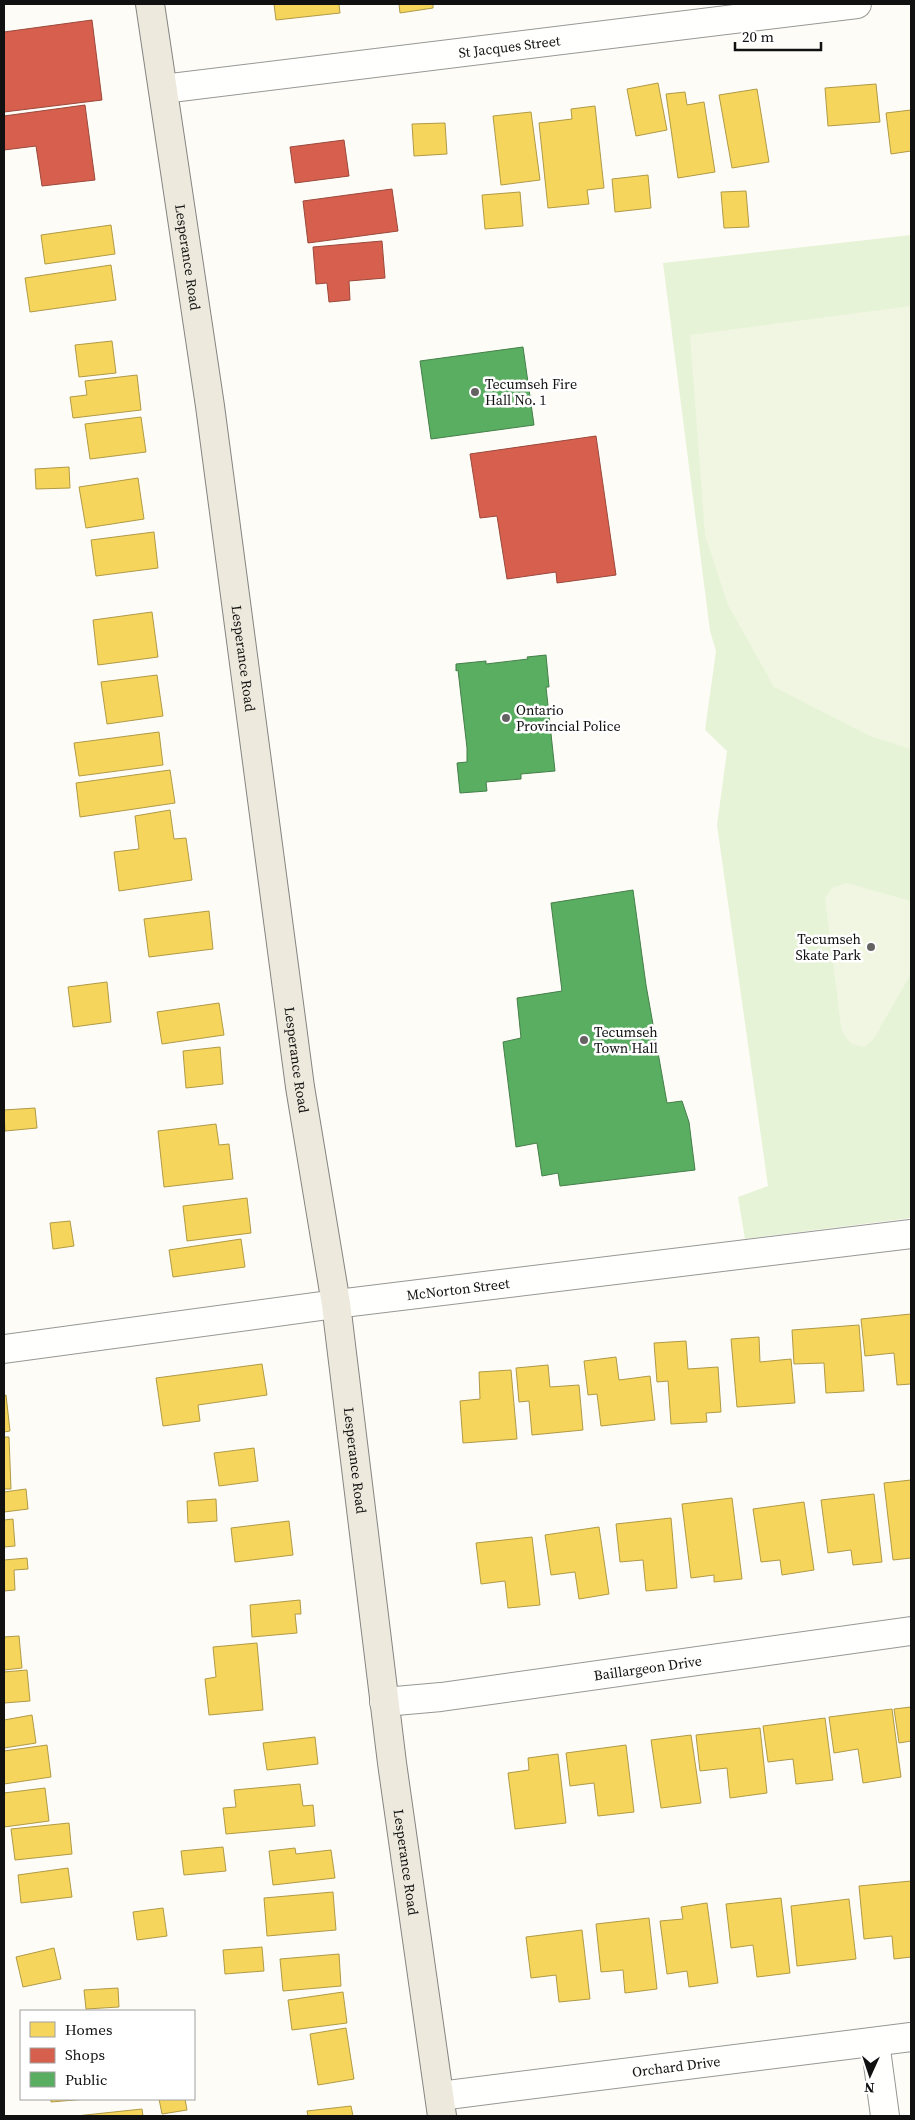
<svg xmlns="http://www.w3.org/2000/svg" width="915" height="2120" font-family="'Source Serif 4',serif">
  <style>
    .green { fill: #e7f3d7 }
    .pitch { fill: #f0f6e1 }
    .homes { fill: #f6d55c; stroke: #b19a46 }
    .shops { fill: #d6604d; stroke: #9b483b }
    .public { fill: #5aae61; stroke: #447f49 }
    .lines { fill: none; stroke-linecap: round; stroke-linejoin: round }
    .minor-casing { stroke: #979795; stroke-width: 30 }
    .major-casing { stroke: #858482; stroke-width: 30 }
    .minor { stroke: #fffffe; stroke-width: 28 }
    .major { stroke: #ede9dc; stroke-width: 28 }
    .poi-dot { fill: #646362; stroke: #fff; stroke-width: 2 }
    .labels { text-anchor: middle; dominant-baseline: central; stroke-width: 5; stroke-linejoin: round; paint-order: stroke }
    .street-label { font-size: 14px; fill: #111; stroke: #fff }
    .poi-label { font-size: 14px; fill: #111; stroke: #fff; text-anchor: start }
  </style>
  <rect width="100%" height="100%" fill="#fdfcf7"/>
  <!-- green -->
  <path class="green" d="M911 235V1218L745 1239 738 1197 768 1186 717 825 727 751 705 730 716 651 710 631 663 263Z"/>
  <!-- pitch -->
  <g class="pitch">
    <path d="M911 306V749L872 737 774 687 728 605 705 535 690 335Z"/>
    <path d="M847 883 911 901V974L873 1040 864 1047C850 1045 845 1040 841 1027L825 898 832 888Z"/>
  </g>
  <!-- homes -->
  <g class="homes">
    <path d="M274 4H339L340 13 276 20Z"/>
    <path d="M399 4H433V8L400 13Z"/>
    <path d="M658 83 667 130 636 136 627 89Z"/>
    <path d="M876 84 880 122 828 126 825 88Z"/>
    <path d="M757 89 769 162 732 168 719 95Z"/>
    <path d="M685 92 687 105 704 102 715 172 678 178 666 94Z"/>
    <path d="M595 106 604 188 587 190 589 204 548 208 539 123 572 119 571 109Z"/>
    <path d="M911 110V151L891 154 886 113Z"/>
    <path d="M531 112 540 180 501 185 493 116Z"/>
    <path d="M445 123 447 154 414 156 412 124Z"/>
    <path d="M648 175 651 208 615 212 612 179Z"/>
    <path d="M746 191 749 227 724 228 721 192Z"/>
    <path d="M520 192 523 226 485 229 482 195Z"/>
    <path d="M111 225 115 254 45 264 41 235Z"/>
    <path d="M111 265 116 300 30 312 25 278Z"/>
    <path d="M112 341 116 373 79 377 75 345Z"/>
    <path d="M137 375 141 410 73 418 70 397 87 395 85 381Z"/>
    <path d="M141 417 146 452 90 459 85 424Z"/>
    <path d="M69 467 70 488 36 489 35 469Z"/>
    <path d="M138 478 144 519 86 528 79 487Z"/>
    <path d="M154 532 158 568 96 576 91 540Z"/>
    <path d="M152 612 158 657 98 665 93 620Z"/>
    <path d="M157 675 163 716 107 724 101 682Z"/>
    <path d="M159 732 163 765 79 776 74 743Z"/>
    <path d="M170 770 175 803 80 817 76 783Z"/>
    <path d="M170 810 174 839 186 838 192 880 119 891 114 852 139 849 135 816Z"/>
    <path d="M209 911 213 949 149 957 144 919Z"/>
    <path d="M107 982 111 1022 73 1027 68 987Z"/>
    <path d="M219 1003 224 1035 162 1044 157 1012Z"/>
    <path d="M220 1047 223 1084 186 1088 183 1051Z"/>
    <path d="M35 1108 37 1128 5 1131 4 1110Z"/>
    <path d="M216 1124 219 1145 229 1144 233 1179 164 1187 158 1131Z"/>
    <path d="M247 1198 251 1233 187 1241 183 1206Z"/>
    <path d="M70 1221 74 1246 53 1249 50 1223Z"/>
    <path d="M241 1239 245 1267 173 1277 169 1250Z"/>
    <path d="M911 1314V1384L897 1385 894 1353 865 1356 861 1319Z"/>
    <path d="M859 1325 864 1391 826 1393 824 1363 794 1364 792 1330Z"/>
    <path d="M759 1337 760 1362 791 1359 795 1403 737 1407 731 1339Z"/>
    <path d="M686 1341 688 1369 718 1367 721 1412 706 1413 707 1422 671 1424 668 1381 657 1382 654 1343Z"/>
    <path d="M616 1357 619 1380 650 1376 655 1420 601 1426 597 1394 588 1395 584 1361Z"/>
    <path d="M262 1364 267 1395 198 1405 200 1421 163 1426 156 1378Z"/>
    <path d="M548 1365 550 1387 579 1385 583 1430 532 1435 529 1401 519 1402 516 1368Z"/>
    <path d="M511 1370 517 1439 463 1443 460 1401 480 1399 479 1372Z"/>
    <path d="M6 1395 10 1431 4 1432V1396Z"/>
    <path d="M4 1437H9L11 1489H4Z"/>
    <path d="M254 1448 258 1481 219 1486 214 1453Z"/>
    <path d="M911 1480V1558L893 1560 884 1483Z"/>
    <path d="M26 1489 28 1509 4 1512V1492Z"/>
    <path d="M874 1494 882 1562 853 1565 851 1550 828 1553 821 1500Z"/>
    <path d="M732 1498 742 1579 714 1582V1575L691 1578 682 1504Z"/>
    <path d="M216 1499 217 1521 188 1523 187 1501Z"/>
    <path d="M804 1502 814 1570 782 1575 780 1560 761 1562 753 1509Z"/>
    <path d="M671 1518 677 1588 646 1591 643 1560 620 1562 616 1524Z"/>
    <path d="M13 1519 15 1546 4 1547V1520Z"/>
    <path d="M289 1521 293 1555 235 1562 231 1528Z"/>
    <path d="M599 1527 609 1594 579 1599 575 1572 551 1575 545 1535Z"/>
    <path d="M532 1537 540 1605 508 1608 505 1581 481 1584 476 1543Z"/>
    <path d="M27 1558 28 1569 14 1570 15 1590 4 1591V1560Z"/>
    <path d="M300 1600 301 1614H295L297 1633 252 1637 250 1605Z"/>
    <path d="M19 1636 22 1668 4 1670V1637Z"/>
    <path d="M257 1643 263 1710 209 1715 205 1679 216 1677 213 1647Z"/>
    <path d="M27 1670 30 1701 4 1703V1672Z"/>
    <path d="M911 1707V1741L899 1743 894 1709Z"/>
    <path d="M892 1709 901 1777 863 1783 858 1749 834 1753 829 1717Z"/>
    <path d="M32 1715 36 1743 4 1748V1720Z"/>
    <path d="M825 1718 833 1780 796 1784 793 1759 768 1762 763 1726Z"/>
    <path d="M760 1728 767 1793 730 1798 727 1768 700 1771 696 1735Z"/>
    <path d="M691 1735 701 1803 661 1808 651 1740Z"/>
    <path d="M315 1737 318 1764 267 1770 263 1743Z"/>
    <path d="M47 1745 51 1777 4 1784V1751Z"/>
    <path d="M626 1745 634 1812 598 1816 594 1783 570 1786 566 1753Z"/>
    <path d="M558 1754 566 1823 515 1829 508 1773 529 1770 528 1758Z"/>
    <path d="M300 1784 303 1806 313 1805 315 1826 226 1834 223 1808 236 1807 234 1790Z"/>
    <path d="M45 1788 49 1821 4 1827V1793Z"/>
    <path d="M69 1823 72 1854 15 1860 11 1829Z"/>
    <path d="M223 1847 226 1871 184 1875 181 1851Z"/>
    <path d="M295 1848 296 1854 331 1850 335 1878 273 1885 269 1851Z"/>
    <path d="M68 1868 72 1897 21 1903 18 1875Z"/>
    <path d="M911 1881V1957L894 1959 892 1936 864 1939 859 1886Z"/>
    <path d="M333 1892 336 1930 267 1936 264 1898Z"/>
    <path d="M781 1898 790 1973 757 1977 753 1945 731 1948 726 1904Z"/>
    <path d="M849 1899 856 1959 797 1966 791 1906Z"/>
    <path d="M707 1903 718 1983 689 1987 687 1971 667 1974 660 1921 683 1919 681 1907Z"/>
    <path d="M163 1908 167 1936 137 1940 133 1912Z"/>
    <path d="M649 1918 657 1989 625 1993 623 1970 601 1972 596 1924Z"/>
    <path d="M582 1930 590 1999 559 2002 556 1975 531 1978 526 1937Z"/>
    <path d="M262 1947 264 1971 225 1974 223 1950Z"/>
    <path d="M54 1948 61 1979 23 1987 16 1957Z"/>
    <path d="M339 1954 341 1986 283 1991 280 1959Z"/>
    <path d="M118 1988 119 2007 86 2009 84 1990Z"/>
    <path d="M343 1992 347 2023 292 2030 288 2000Z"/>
    <path d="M346 2028 354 2079 318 2085 310 2034Z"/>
    <path d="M51 2099H86L51 2102Z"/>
    <path d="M159 2099H185L187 2110 162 2114Z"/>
    <path d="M351 2106 353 2116H308L307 2111Z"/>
    <path d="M142 2109 143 2116H76Z"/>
  </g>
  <!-- shops -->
  <g class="shops">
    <path d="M92 20 102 100 4 112V32Z"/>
    <path d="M85 105 95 180 42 186 36 146 4 150V116Z"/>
    <path d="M344 140 349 176 295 183 290 147Z"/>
    <path d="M392 189 398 231 308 243 303 201Z"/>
    <path d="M382 241 385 278 349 281 350 300 329 302 327 283 316 284 313 247Z"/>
    <path d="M596 436 616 575 557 583 556 572 507 579 497 516 480 518 470 454Z"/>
  </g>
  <!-- public -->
  <g class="public">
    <path d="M523 347 534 425 431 439 420 361Z"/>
    <path d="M546 655 549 687H546L555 771 521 774V779L486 782 487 791 460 793 457 763 467 762V748L458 670 456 671V664L486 661V664L528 659 527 657Z"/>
    <path d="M633 890 646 985 667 1103 682 1101 689 1122 695 1170 560 1186 558 1173 542 1176 537 1143 516 1147 503 1042 521 1038 517 998 562 991 551 903Z"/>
  </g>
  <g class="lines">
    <defs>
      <g id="minor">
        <path id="s1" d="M163 89 857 4"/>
        <path id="s2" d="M4 1349 336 1304 911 1234"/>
        <path id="s3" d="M384 1702 441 1697 911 1631"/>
        <path d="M875 2042 885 2116"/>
        <path id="s4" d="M440 2096 911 2037"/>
      </g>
      <g id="major">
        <path id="s5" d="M150 4 210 406 300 1087 336 1304 392 1763 442 2116"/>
      </g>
    </defs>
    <!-- minor casing -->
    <use href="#minor" class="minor-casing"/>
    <!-- major casing -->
    <use href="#major" class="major-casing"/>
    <!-- minor -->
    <use href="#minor" class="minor"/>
    <!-- major -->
    <use href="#major" class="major"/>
  </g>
  <!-- markers -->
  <g class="poi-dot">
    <circle cx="475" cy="392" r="5"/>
    <circle cx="506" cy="718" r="5"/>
    <circle cx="871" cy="947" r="5"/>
    <circle cx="584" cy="1040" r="5"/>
  </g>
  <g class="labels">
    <!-- street labels -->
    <g class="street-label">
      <text stroke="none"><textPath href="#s1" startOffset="349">St Jacques Street</textPath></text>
      <text stroke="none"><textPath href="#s5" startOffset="256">Lesperance Road</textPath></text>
      <text stroke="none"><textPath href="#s5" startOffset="661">Lesperance Road</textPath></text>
      <text stroke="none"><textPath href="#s5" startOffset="1066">Lesperance Road</textPath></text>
      <text stroke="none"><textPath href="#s2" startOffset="458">McNorton Street</textPath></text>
      <text stroke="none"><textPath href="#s5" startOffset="1471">Lesperance Road</textPath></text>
      <text stroke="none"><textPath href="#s3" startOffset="266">Baillargeon Drive</textPath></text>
      <text stroke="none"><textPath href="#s5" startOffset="1876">Lesperance Road</textPath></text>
      <text stroke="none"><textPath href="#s4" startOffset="238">Orchard Drive</textPath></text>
    </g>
    <!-- poi labels -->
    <g class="poi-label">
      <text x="485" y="384">Tecumseh Fire<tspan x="485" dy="16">Hall No. 1</tspan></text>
      <text x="516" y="710">Ontario<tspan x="516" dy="16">Provincial Police</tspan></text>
      <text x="861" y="939" text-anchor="end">Tecumseh<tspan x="861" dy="16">Skate Park</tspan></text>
      <text x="594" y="1032">Tecumseh<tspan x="594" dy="16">Town Hall</tspan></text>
    </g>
  </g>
  <!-- border -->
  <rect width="915" height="2120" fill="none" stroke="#111111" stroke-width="10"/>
  <!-- legend -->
  <rect x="20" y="2010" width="175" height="90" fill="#ffffff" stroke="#a0a0a0"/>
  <rect x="30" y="2022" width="25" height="15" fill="#f6d55c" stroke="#a0a0a0"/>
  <text x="65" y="2035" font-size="15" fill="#111111">Homes</text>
  <rect x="30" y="2048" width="25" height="15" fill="#d6604d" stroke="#a0a0a0"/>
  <text x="65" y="2060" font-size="15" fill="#111111">Shops</text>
  <rect x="30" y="2072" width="25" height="15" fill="#5aae61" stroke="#a0a0a0"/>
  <text x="65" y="2085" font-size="15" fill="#111111">Public</text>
  <!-- north arrow -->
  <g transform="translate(870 2075) rotate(183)" stroke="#ffffff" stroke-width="4" paint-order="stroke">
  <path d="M0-4L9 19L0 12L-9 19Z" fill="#111111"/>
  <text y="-8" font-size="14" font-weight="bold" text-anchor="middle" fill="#111111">N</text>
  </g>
  <!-- scale -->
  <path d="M735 42v8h86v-8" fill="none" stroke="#111111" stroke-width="2.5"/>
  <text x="742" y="42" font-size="15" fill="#111111" stroke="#ffffff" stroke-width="4" paint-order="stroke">20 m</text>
</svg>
